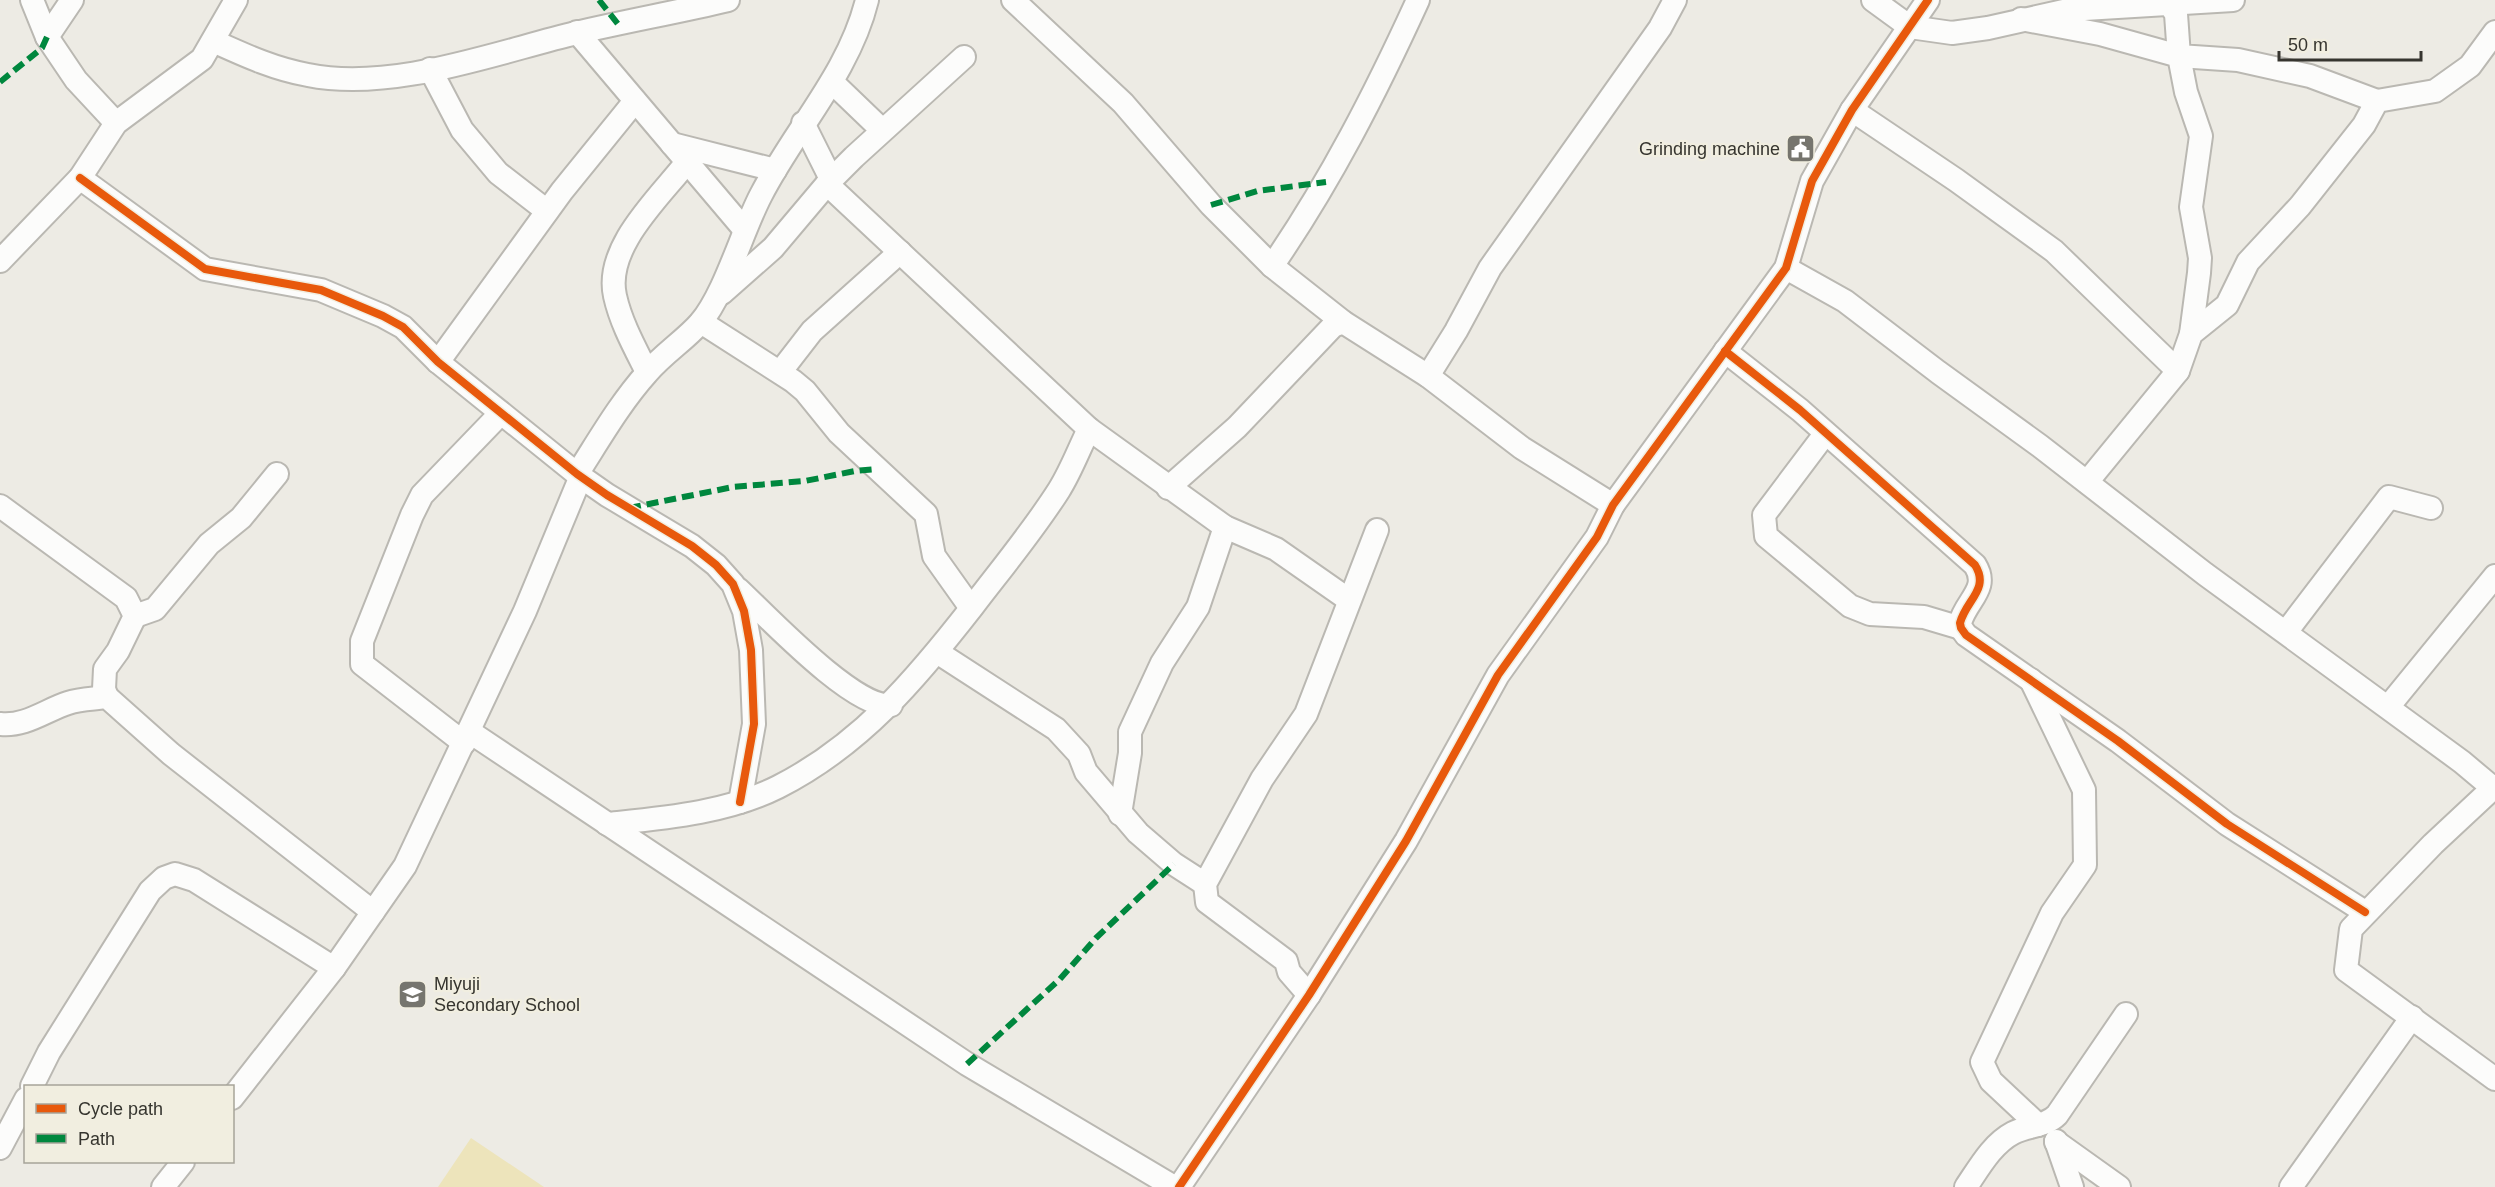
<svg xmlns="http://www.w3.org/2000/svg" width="2495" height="1187" font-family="Arial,sans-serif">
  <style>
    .green { fill: #ede4bb }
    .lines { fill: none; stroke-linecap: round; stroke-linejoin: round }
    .street-casing { stroke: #bab8b2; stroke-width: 26 }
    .street { stroke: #fcfcfb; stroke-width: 22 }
    .quiet { stroke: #00873e; stroke-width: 6; stroke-dasharray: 12 6; stroke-linecap: butt }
    .cycleway-casing { stroke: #f1eee0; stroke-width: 11 }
    .cycleway { stroke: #e8590c; stroke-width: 8 }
    .labels { text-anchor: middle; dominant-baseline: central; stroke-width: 4.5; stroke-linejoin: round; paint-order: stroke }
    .poi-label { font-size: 18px; fill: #36352f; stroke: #f1eee0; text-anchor: end }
  </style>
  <rect width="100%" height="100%" fill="#edebe4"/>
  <!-- green -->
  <path class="green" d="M471 1138 544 1187H438Z"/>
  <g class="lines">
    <defs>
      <g id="street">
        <path d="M32 0 47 37 76 80 116 123"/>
        <path d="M1013 0 1123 103 1211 205 1272 266 1343 322 1428 376 1522 448 1613 505"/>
        <path d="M1873 0 1910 27 1952 33 1988 28 2068 10 2233 0"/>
        <path d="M2167 0 2176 14 2179 56 2238 60 2310 76 2377 101"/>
        <path d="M2021 19 2100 34 2179 56 2186 92 2201 136 2191 207 2200 258 2199 273 2191 334"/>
        <path d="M577 32 744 229"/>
        <path d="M47 37 72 0"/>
        <path d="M213 41C244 55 274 69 308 75 392 92 494 53 576 33 626 21 678 12 728 0"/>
        <path d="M430 69 462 130 498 173 547 211"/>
        <path d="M832 82 882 130"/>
        <path d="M1852 110 1956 180 2054 251 2178 371"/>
        <path d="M803 123 831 179"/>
        <path d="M672 144 775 170"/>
        <path d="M80 178 205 269 321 290 383 316 403 327 438 362 577 474 607 495 692 546 716 565 733 584 744 611 751 650 754 724 740 802"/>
        <path d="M827 184 1089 429 1225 527 1276 549 1349 600"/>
        <path d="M0 261 80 178 116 123 202 59 236 0"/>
        <path d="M1272 266C1330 182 1376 92 1418 0"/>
        <path d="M1786 268 1845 301 1938 372 2040 446 2205 574 2462 762 2493 788 2495 786"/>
        <path d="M722 293 773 248 827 184 854 157 964 57"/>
        <path d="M701 322 793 381 805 391 839 433 926 514 934 556 971 608"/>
        <path d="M1725 351 1800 410 1975 565C1990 589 1966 600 1960 623L1961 628 1966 635 2118 741 2227 824 2365 912"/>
        <path d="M438 362 562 191 635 101"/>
        <path d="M781 371 812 331 900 252"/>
        <path d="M647 372C635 348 621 323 615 296 604 247 660 197 687 162"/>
        <path d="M1428 376 1456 331 1490 268 1660 28 1675 0"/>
        <path d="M1825 434 1764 515 1766 536 1850 606 1870 614 1924 617 1961 628"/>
        <path d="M577 474C599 440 620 403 647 373 663 354 684 341 700 323 725 294 742 231 761 195 795 129 849 73 867 0"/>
        <path d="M2087 482 2178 371 2191 334 2227 305 2248 262 2300 206 2364 125 2377 101 2435 91 2470 66 2495 32"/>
        <path d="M1168 488 1237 427 1333 326 1343 322"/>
        <path d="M0 506 126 598 135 616 118 651 105 669 104 689 107 697"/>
        <path d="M738 589C766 615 855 710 891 705"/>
        <path d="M135 616 155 609 209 544 241 518 277 474"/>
        <path d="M2286 632 2389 497 2431 508"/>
        <path d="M937 652 1056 729 1079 754 1086 772 1138 833 1174 864 1205 884"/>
        <path d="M2031 680 2084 790 2085 865 2052 913 1982 1062 1991 1081 2038 1125"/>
        <path d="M2388 707 2495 576"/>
        <path d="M0 724C25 727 46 710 68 703 80 699 94 699 107 697L171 754 373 912"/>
        <path d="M470 732 967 1064 1174 1187"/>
        <path d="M464 743 362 664V641L412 515 422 495 501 413"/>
        <path d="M2493 788 2433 844 2351 929 2346 970 2495 1079"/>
        <path d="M1120 814 1130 753V732L1162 663 1198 607 1225 527"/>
        <path d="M607 824C664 818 726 813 778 787 861 745 917 678 973 606 1002 568 1033 531 1059 490 1071 471 1079 449 1089 429"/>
        <path d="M1309 995 1289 972 1286 961 1207 902 1205 884 1262 779 1306 714 1377 530"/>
        <path d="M32 1086 49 1052 150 891 164 878 175 874 194 880 334 968"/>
        <path d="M232 1098 334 968 405 866 525 611 581 476"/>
        <path d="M2056 1141 2072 1187"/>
        <path d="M2056 1142 2119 1187"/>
        <path d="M0 1148 26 1099"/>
        <path d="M163 1187 183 1162"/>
        <path d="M1179 1187 1309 995 1406 841 1498 675 1597 537 1613 505 1786 268 1812 181 1852 110 1928 0"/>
        <path d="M1966 1187C1979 1168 1992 1144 2013 1133 2028 1125 2045 1127 2057 1115L2126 1014"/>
        <path d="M2291 1187 2412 1017"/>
      </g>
    </defs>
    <!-- street casing -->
    <use href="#street" class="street-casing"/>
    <!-- street -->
    <use href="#street" class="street"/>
    <!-- quiet -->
    <g class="quiet">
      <path d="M599 0 618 24"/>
      <path d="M0 82 42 48 47 37"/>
      <path d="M1211 205 1257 191 1326 182"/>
      <path d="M629 508 733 487 805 481 855 471 877 469"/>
      <path d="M967 1064 1060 979 1096 938 1174 864"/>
    </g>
    <defs>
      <g id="cycleway">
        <path d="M80 178 205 269 321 290 383 316 403 327 438 362 577 474 607 495 692 546 716 565 733 584 744 611 751 650 754 724 740 802"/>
        <path d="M1725 351 1800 410 1975 565C1990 589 1966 600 1960 623L1961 628 1966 635 2118 741 2227 824 2365 912"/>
        <path d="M1179 1187 1309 995 1406 841 1498 675 1597 537 1613 505 1786 268 1812 181 1852 110 1928 0"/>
      </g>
    </defs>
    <!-- cycleway casing -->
    <use href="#cycleway" class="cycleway-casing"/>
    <!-- cycleway -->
    <use href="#cycleway" class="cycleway"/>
  </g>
  <!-- icons -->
  <defs>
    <symbol id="civic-square" viewBox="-11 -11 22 22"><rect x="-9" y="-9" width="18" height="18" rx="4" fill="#76756e" stroke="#f1eee0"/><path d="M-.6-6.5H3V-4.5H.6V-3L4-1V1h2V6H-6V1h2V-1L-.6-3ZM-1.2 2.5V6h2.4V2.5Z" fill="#fff"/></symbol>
    <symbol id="school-square" viewBox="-11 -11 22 22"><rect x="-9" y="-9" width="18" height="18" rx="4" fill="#76756e" stroke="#f1eee0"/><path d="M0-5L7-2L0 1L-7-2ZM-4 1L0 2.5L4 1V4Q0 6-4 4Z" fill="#fff"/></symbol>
  </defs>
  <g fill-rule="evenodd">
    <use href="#civic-square" x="1784" y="132" width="33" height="33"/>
    <use href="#school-square" x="396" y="978" width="33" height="33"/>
  </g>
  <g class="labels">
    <!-- poi labels -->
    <g class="poi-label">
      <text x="1780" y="149">Grinding machine</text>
      <text x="434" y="984" text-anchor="start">Miyuji<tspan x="434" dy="21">Secondary School</tspan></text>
    </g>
  </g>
  <!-- legend -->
  <rect x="24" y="1085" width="210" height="78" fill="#f1eee0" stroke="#a6a499" stroke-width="1.5"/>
  <rect x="36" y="1104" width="30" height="9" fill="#e8590c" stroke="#a6a499" stroke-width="1.5"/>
  <text x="78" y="1115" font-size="18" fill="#36352f">Cycle path</text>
  <rect x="36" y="1134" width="30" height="9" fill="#00873e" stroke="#a6a499" stroke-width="1.5"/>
  <text x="78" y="1145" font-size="18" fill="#36352f">Path</text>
  <!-- scale -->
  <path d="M2279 51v9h142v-9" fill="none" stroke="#36352f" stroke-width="3"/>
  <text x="2288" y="51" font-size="18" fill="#36352f" stroke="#f1eee0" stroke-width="4.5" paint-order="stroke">50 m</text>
</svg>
